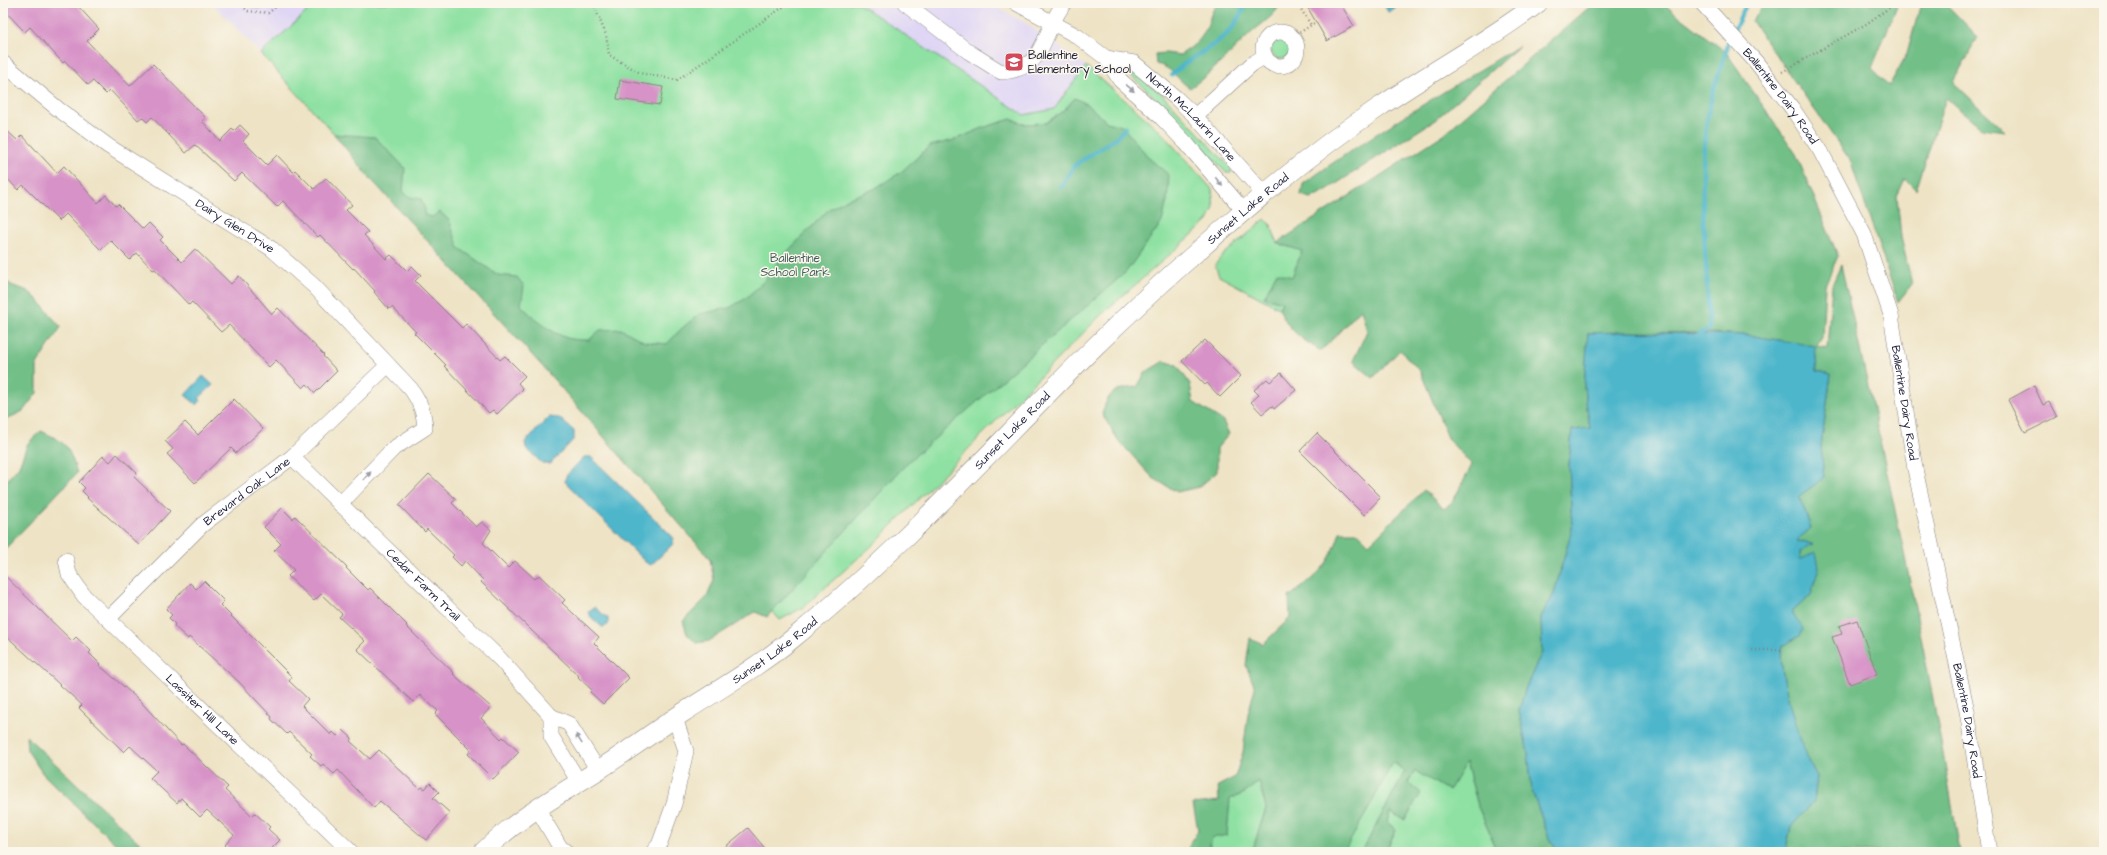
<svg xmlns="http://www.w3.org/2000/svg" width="2107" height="855" font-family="'Architects Daughter',sans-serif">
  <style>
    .built { fill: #dfd5f5 }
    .green { fill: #8ee1a2; stroke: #58826e }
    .forest { fill: #72bf88; stroke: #4a7062 }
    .water { fill: #4db6cb; stroke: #386c83 }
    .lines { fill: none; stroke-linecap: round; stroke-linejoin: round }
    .stream { stroke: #4db6cb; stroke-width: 4.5 }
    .building { fill: #d793c7 }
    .minor-casing { stroke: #888280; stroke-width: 16 }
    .major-casing { stroke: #888280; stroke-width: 20 }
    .path { stroke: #888280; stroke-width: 2.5; stroke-dasharray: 1 3; stroke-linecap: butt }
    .minor { stroke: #fff; stroke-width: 15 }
    .major { stroke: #fff; stroke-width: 19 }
    .oneway { fill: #9c9ca7 }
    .labels { text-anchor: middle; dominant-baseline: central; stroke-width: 3; stroke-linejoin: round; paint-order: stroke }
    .poi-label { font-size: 12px; fill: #22223b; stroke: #fbf7ec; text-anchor: start }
    .street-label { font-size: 12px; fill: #22223b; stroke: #fbf7ec }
    .park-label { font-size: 12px; fill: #425b5a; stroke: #fbf7ec }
  </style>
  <rect width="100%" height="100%" fill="#fbf7ec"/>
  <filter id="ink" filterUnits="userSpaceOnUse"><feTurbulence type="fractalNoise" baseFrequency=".025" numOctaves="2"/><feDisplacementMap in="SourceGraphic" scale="8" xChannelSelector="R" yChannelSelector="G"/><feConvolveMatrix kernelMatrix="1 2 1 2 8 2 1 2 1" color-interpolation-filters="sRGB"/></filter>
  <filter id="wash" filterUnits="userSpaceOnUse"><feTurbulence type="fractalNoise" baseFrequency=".012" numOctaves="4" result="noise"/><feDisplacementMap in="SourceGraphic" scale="16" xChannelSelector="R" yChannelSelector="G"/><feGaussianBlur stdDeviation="0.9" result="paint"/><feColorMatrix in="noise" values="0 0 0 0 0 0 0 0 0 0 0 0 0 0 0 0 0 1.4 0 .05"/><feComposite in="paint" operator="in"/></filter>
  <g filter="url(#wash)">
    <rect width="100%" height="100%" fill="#eee3c5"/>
    <!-- built -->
    <g class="built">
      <path d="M212 3H316L261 54Z"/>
      <path d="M858 3H990L1024 22 1086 66 1054 109 1024 115Z"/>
    </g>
    <!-- green -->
    <g class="green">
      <path d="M245 3H275C265 9 255 11 245 3Z"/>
      <path d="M316 3H858L1024 115 1054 109 1086 66 1159 130 1212 189 1214 208 1208 221 1101 315 875 543 802 608 780 620 261 54Z"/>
      <circle cx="1281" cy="49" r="10"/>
      <path d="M1128 69 1162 94 1232 169 1231 173H1226L1180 121 1127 72Z"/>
      <path d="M1265 219 1271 225 1277 243 1302 251 1292 277 1264 297 1282 302 1279 308 1219 276 1215 265 1222 256Z"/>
      <path d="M1392 762 1405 771 1363 850 1369 852H1336L1345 849 1370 806Z"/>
      <path d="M1466 762 1479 809 1498 852H1385L1396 830 1387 822 1390 811 1415 771Z"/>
      <path d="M1259 781 1266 808 1254 846 1250 852H1208L1212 837 1227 835 1229 799 1245 793Z"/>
    </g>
    <!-- forest -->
    <g class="forest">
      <path d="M1218 3H1281C1274 17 1262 23 1251 33 1231 52 1213 72 1190 88 1176 79 1173 67 1156 64L1155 54 1165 53 1180 55C1189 49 1200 42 1205 31 1211 19 1209 14 1218 3Z"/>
      <path d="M1594 3H1662L1726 52 1796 154 1838 256 1825 285 1822 338 1816 346 1827 348 1832 285 1841 265C1885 460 1928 655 1960 852H1785L1791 827 1814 801 1817 777C1802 756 1776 670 1782 646L1800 636 1792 612 1811 595 1800 561V551L1812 544 1796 541 1811 528 1799 496 1824 478 1821 446 1831 374 1817 371 1815 347 1747 335 1710 333 1625 332 1588 333 1584 387 1590 429 1572 430 1569 465 1572 529 1554 594 1541 617 1542 652 1526 687 1519 711 1528 753 1532 791 1548 835 1558 852H1498L1479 809 1466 762 1449 791 1415 771 1408 782 1421 793 1405 820 1390 812 1387 822 1396 830 1385 852H1369L1363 850 1405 771 1393 762 1370 806 1345 850 1336 852H1250L1254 846 1266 808 1259 781 1245 793 1230 799 1227 835 1212 838 1208 852H1186L1198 830 1193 804 1219 801 1218 786 1235 777 1243 752 1248 714 1255 688 1246 665 1250 638 1263 644 1290 618 1289 597C1317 575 1329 568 1340 532H1357L1369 544 1424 490 1444 509 1453 501 1472 465 1449 440 1420 371 1400 350 1373 378 1353 361 1367 331 1361 309 1321 351C1301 339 1288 330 1279 308L1282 302 1264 297 1277 272 1292 277 1302 251 1277 243 1444 134Z"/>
      <path d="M1765 3H1898L1872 68 1889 86 1907 54 1921 3H1945L1978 37 1953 82 2005 131 1982 128 1946 98 1916 190 1905 179 1897 196 1901 237 1912 284 1898 302 1850 160 1752 21Z"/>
      <path d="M1519 46 1435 120 1325 191 1311 198 1301 195 1303 184C1372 134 1446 91 1519 46Z"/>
      <path d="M1075 98 1087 104 1107 122 1122 126 1151 160 1169 175 1167 201 1162 222 1126 272 908 462 767 617 755 612 709 641 696 643 687 634 683 621 707 597 714 580 710 559 543 367 369 177 334 134 375 137 405 168 403 191 409 197 421 199 425 209 424 215 432 217 440 212 449 220 459 248 498 275 517 277 524 286 521 305C533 318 550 332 567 338 573 340 582 340 589 340L600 330 621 329 645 342 667 344 681 329 699 314 729 308 745 299 765 280 782 257 829 209 847 199 874 189 901 172 930 146 954 140 985 127 1011 119 1025 124 1046 123 1064 110Z"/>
      <path d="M3 275C11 290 18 285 29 292 39 299 52 318 61 327L37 364V393L23 411 3 421Z"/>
      <path d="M1164 361 1177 365 1190 384 1193 402 1223 421 1229 434 1217 448V472L1199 487 1177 492 1153 478 1118 440 1102 414C1109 391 1114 389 1137 387L1146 372Z"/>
      <path d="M41 431C67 443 68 445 77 473L3 551V485L19 466 28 443Z"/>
      <path d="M26 736 149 852H124L43 774 27 750Z"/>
    </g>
    <!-- water -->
    <g class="water">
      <path d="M1371 3H1404L1388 12 1383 3Z"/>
      <path d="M1625 332 1747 335 1815 346 1817 371 1831 374 1821 446 1824 478 1799 496 1811 528 1796 541 1813 544 1800 551V560L1816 552 1819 567 1811 595 1792 612 1803 629 1800 636 1782 646C1776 670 1803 756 1817 777L1814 801 1791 827 1785 852H1558L1548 835 1532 791 1528 753 1519 711 1526 687 1542 652 1541 617 1554 594 1572 529 1569 465 1572 430 1590 428 1584 387 1588 333Z"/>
      <path d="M203 376 213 385 199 398 201 400 197 405 185 395Z"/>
      <path d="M549 417 559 418 574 431V439L550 464 542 463 526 448 525 442Z"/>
      <path d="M584 457H591L673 537V544L651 565 645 562 565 482 566 476Z"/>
      <path d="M594 607 608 618V625L602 627 590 616 588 612Z"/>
    </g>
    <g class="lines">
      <!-- stream -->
      <g class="stream">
        <path d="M1733 32 1747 3"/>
        <path d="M1172 75C1189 56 1216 48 1232 28 1238 21 1242 11 1246 3"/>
        <path d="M1061 187 1075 165 1116 138 1126 127"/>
        <path d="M1700 338V333L1709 329C1707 263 1698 192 1706 126 1710 96 1721 67 1730 39"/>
      </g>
    </g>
    <g id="blocks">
      <!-- building -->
      <g class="building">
        <path d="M3 3H75L99 29 87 41 130 86 153 64 206 118 202 121 220 141 232 129 234 131 240 125 249 134 243 141 267 165 277 155 293 172 295 170 314 189 326 178 352 205 346 210 368 232 364 235 386 259 391 255 407 271 412 266 421 275 415 281 462 328 466 324 500 360 505 356 525 376 518 383 523 389 497 414 493 410 489 413 444 366 446 365 414 333 416 332 392 307 389 309 374 292 375 291 354 268 353 269 320 235 318 237 283 201 277 207 242 173 234 181 195 145 186 153 152 117 147 122 142 117 138 120 110 90 106 94 93 81 88 85 65 61 63 63 30 27 25 32 3 9Z"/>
        <path d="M1305 3H1340L1354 26 1327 41Z"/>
        <path d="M620 80 663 87 660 105 617 99Z"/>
        <path d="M3 127 17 140 22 135 57 173 64 166 98 203 106 195 116 206 118 204 143 229 149 223 163 237 160 240 182 262 195 249 231 284 239 276 272 314 278 308 324 355 323 356 337 371 315 393 307 384 303 388 276 360 269 367 229 325 221 332 192 302 189 305 155 269 153 270 137 253 130 260 110 240 101 250 66 214 59 221 23 185 18 190 3 174Z"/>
        <path d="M1205 340 1241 376 1220 397 1207 383 1205 385 1182 361Z"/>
        <path d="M1281 373 1296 390 1274 409 1272 406 1262 414 1251 402 1259 395 1254 390 1267 379 1270 382Z"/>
        <path d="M2034 386 2043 405 2049 402 2057 417 2025 433 2008 400Z"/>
        <path d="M234 399 263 429 236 453 231 448 195 483 167 454 173 449 165 441 185 422 198 435Z"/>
        <path d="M1317 433 1381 497 1364 515 1300 451Z"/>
        <path d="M117 454 137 473 134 477 170 511 139 545 87 498 88 497 82 491 85 488 79 482 103 456 110 462Z"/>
        <path d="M429 474 456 499 452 503 476 527 482 522 491 530 483 543 508 568 515 561 535 579 539 575 565 600 562 603 599 637 594 643 629 678 603 704 590 692 592 690 578 677 579 676 481 582 483 580 465 561 461 566 452 557 454 555 427 529 425 532 399 505Z"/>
        <path d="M282 508 293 519 295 516 347 567 346 568 368 590 370 588 407 625 406 626 412 632 454 673 453 674 491 707 481 718 501 739 503 737 519 752 493 779 468 754 471 750 435 714 438 711 420 695 413 702 357 649 365 641 339 617 342 614 321 594 314 601 288 576 294 570 274 551 281 544 264 527Z"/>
        <path d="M3 574 72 641 76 637 91 651 89 653 100 664 99 665 138 699 181 745 183 744 228 787 225 790 252 816 255 813 270 827 268 829 280 840 268 852H232L225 845 234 835 207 810 200 817 181 798 177 803 150 778 157 771 130 746 124 752 79 708 82 705 3 633Z"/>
        <path d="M204 581 224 601 220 605 292 677 289 681 308 699 302 706 331 735 333 732 337 736 343 730 352 738 350 741 370 759 379 750 420 789 422 787 425 789 430 783 439 792 433 798 450 813 426 840 380 801 374 808 338 770 334 774 323 764 321 766 310 756 312 754 289 732 287 734 271 719 272 717 238 681 189 637 188 639 174 626 175 624 169 618 172 615 166 609 190 583 196 589Z"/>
        <path d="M1857 620 1877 674 1850 684 1832 637 1842 634 1839 626Z"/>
        <path d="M748 828 768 852H719Z"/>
      </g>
    </g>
  </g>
  <g filter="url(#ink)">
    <use href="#blocks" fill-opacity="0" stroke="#888280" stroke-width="1"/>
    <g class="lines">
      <defs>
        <g id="minor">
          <path d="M905 3 969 52 1001 72C1038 69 1039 51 1053 22 1056 16 1060 9 1064 3"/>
          <path d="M1016 3 1077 36 1106 58 1120 80 1161 117 1186 143 1244 211"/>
          <path id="s1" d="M1702 3 1756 62 1792 108 1820 150 1864 234 1891 315 1915 469 1967 711 1989 852"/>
          <circle cx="1280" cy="49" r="17"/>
          <path id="s2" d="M1106 58 1134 63 1176 98 1195 116 1264 194"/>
          <path id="s3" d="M3 63 58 109 108 146 272 249 314 286 411 389C420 402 424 412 425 428L394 448 340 504"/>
          <path d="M1195 116 1252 64 1265 56"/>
          <path id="s4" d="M292 457 500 659 551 716 569 724 598 770"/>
          <path id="s5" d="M66 560 69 574 84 596 351 852"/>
          <path id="s6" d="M108 619 202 525 292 457 388 365"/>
          <path d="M551 716V736L579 782"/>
          <path d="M537 808 560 847 566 852"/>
          <path d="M653 852 659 845 674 804 686 751 675 718"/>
        </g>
        <g id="major">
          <path id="s7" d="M483 852C517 818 559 795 600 769 628 751 656 730 684 712 723 687 762 664 797 635 935 522 1048 383 1181 266 1244 210 1308 155 1378 108 1430 72 1487 42 1538 3"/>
        </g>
      </defs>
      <!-- minor casing -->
      <use href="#minor" class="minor-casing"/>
      <!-- major casing -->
      <use href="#major" class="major-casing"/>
      <!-- path -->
      <g class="path">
        <path d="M239 3 248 11 268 13 281 3"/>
        <path d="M593 3 606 35 609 55 640 73 677 80 789 3"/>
        <path d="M1297 3 1311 25"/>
        <path d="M1293 37 1316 22"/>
        <path d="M1782 72 1866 24 1896 3"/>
        <path d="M1752 650H1781"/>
      </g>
      <!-- minor -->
      <use href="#minor" class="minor"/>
      <!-- major -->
      <use href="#major" class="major"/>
    </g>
    <!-- one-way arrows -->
    <defs><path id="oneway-solid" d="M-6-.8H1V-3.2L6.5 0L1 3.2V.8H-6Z"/></defs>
    <g class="oneway">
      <use href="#oneway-solid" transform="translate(1130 88) rotate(40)"/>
      <use href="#oneway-solid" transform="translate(1219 182) rotate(52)"/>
      <use href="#oneway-solid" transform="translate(367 476) rotate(-47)"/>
      <use href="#oneway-solid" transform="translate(579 739) rotate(-122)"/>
    </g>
  </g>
  <!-- icons -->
  <defs>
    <symbol id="school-square" viewBox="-11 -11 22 22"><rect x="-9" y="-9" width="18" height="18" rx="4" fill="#d1495b" stroke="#fbf7ec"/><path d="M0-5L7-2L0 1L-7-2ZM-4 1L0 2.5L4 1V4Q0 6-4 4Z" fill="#fff"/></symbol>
  </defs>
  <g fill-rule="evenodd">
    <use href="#school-square" x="1003" y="51" width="22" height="22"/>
  </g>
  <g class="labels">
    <!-- poi labels -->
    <g class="poi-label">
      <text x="1028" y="55">Ballentine<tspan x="1028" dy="14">Elementary School</tspan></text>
    </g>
    <!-- street labels -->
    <g class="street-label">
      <text stroke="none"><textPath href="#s1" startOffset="122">Ballentine Dairy Road</textPath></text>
      <text stroke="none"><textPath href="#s2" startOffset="107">North McLaurin Lane</textPath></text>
      <text stroke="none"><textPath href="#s7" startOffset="1003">Sunset Lake Road</textPath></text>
      <text stroke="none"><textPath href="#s3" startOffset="284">Dairy Glen Drive</textPath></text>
      <text stroke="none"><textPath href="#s1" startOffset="458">Ballentine Dairy Road</textPath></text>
      <text stroke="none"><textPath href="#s7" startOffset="679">Sunset Lake Road</textPath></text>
      <text stroke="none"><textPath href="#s6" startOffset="189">Brevard Oak Lane</textPath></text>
      <text stroke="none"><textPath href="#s4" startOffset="183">Cedar Farm Trail</textPath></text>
      <text stroke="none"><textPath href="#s7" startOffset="355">Sunset Lake Road</textPath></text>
      <text stroke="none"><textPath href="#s5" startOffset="205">Lassiter Hill Lane</textPath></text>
      <text stroke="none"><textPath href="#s1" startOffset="782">Ballentine Dairy Road</textPath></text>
    </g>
    <!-- park labels -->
    <g class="park-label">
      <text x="795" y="258">Ballentine<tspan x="795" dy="14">School Park</tspan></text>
    </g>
  </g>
  <!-- margin -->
  <rect width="2107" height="855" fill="none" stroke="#fbf7ec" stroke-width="16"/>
</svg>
